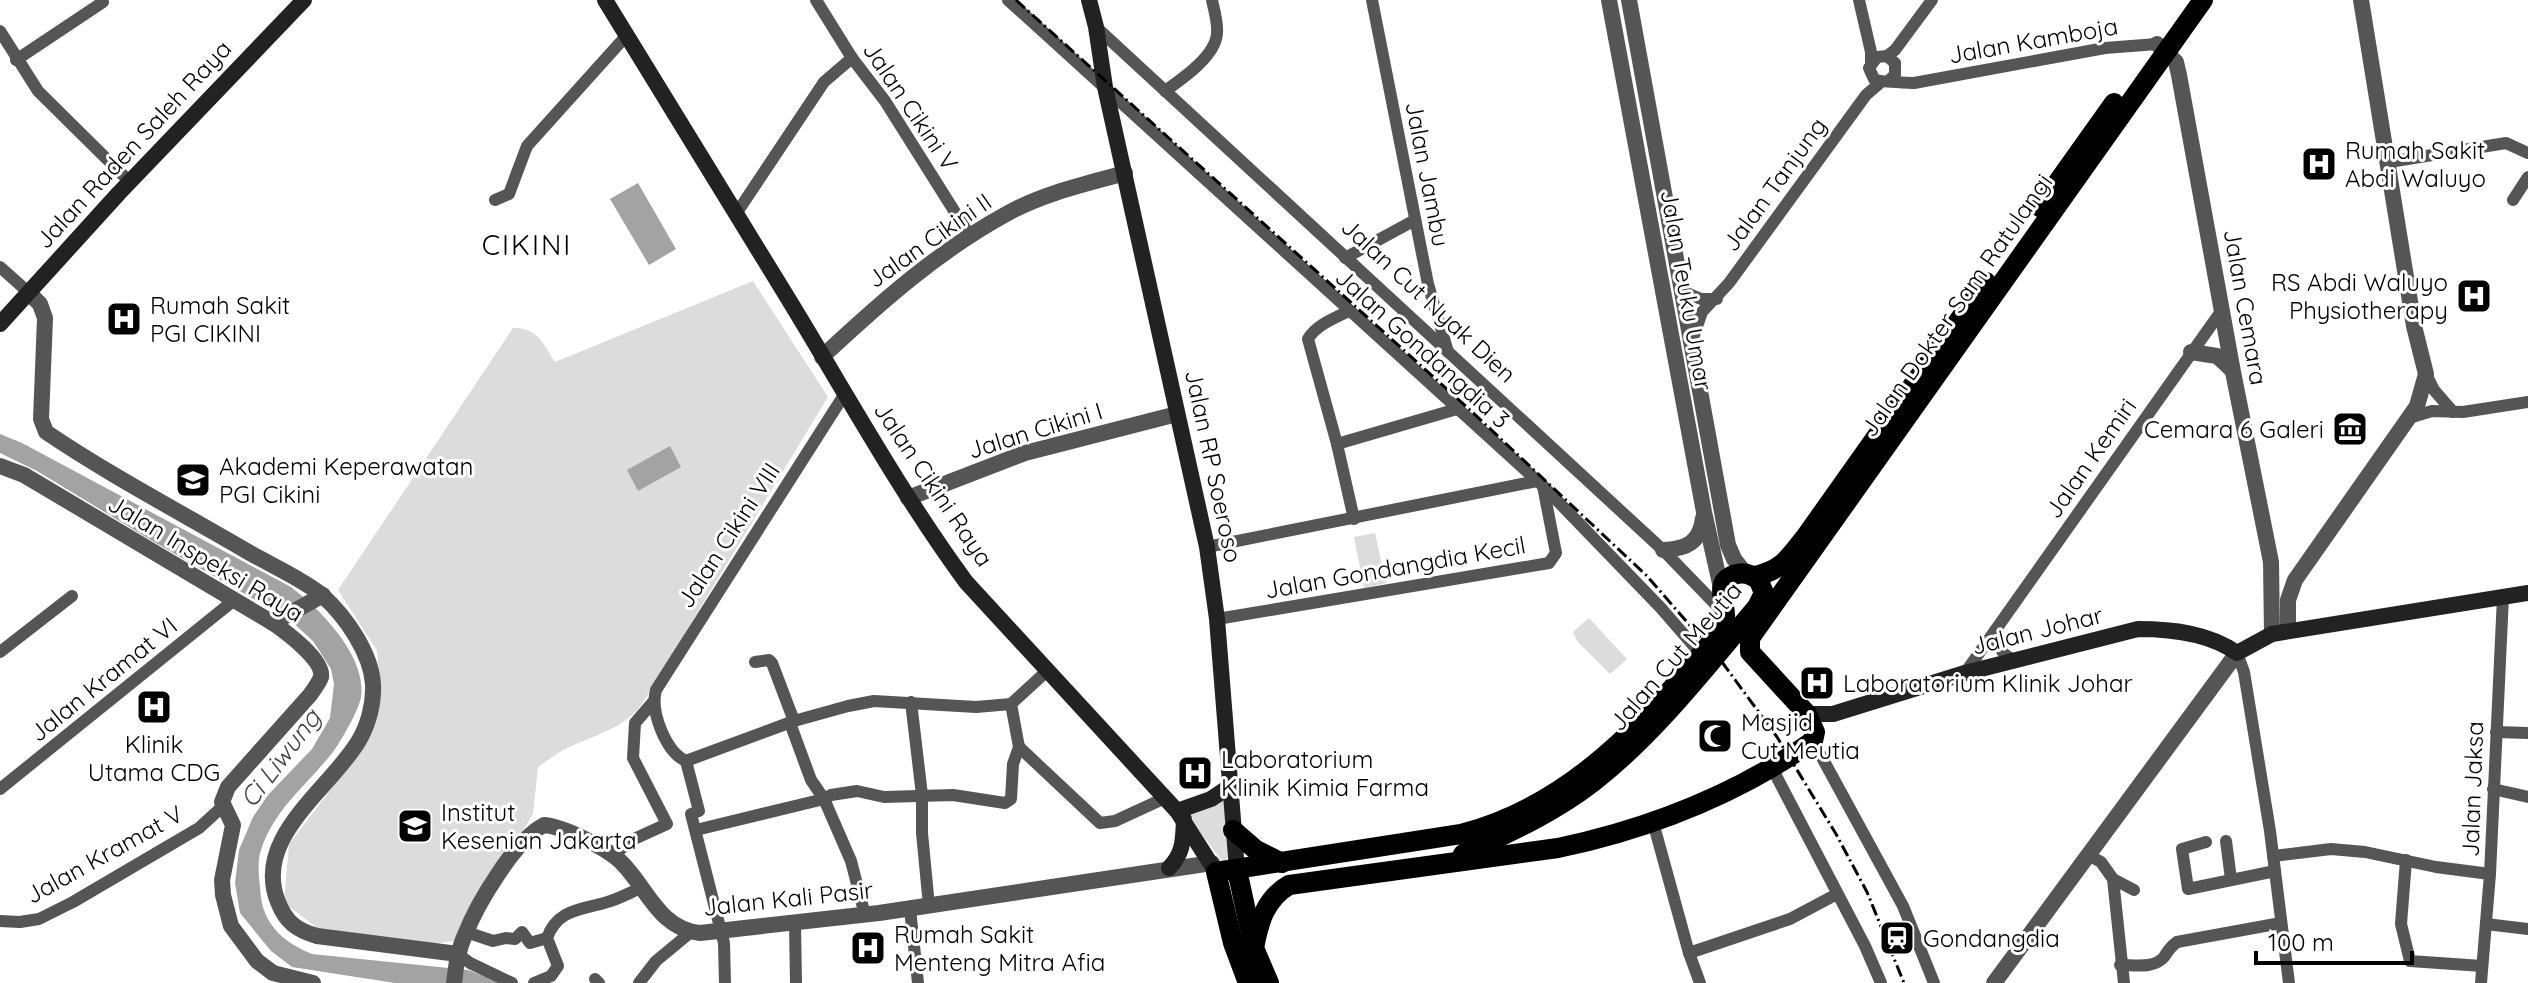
<svg xmlns="http://www.w3.org/2000/svg" width="2528" height="983" font-family="Quicksand,sans-serif">
  <style>
    .green { fill: #dcdcdc }
    .water { fill: #a3a3a3 }
    .lines { fill: none; stroke-linecap: round; stroke-linejoin: round }
    .minor { stroke: #555; stroke-width: 12 }
    .tertiary { stroke: #555; stroke-width: 16 }
    .secondary { stroke: #222; stroke-width: 16 }
    .primary { stroke: #000; stroke-width: 20 }
    .rail { stroke: #000; stroke-width: 3; stroke-dasharray: 12 4 2 4; stroke-linecap: butt }
    .labels { text-anchor: middle; dominant-baseline: central; stroke-width: 6; stroke-linejoin: round; paint-order: stroke }
    .street-label { font-size: 24px; fill: #000; stroke: #fff }
    .poi-label { font-size: 24px; fill: #000; stroke: #fff; text-anchor: start }
    .water-label { font-size: 26px; font-style: italic; fill: #444; stroke: #fff }
    .quarter-label { font-size: 28px; letter-spacing: 2px; fill: #000; stroke: #fff }
  </style>
  <rect width="100%" height="100%" fill="#fff"/>
  <!-- green -->
  <g class="green">
    <path d="M753 281 828 397 642 704C624 729 592 736 565 749 556 754 547 761 538 767L533 814 457 941 412 946 323 932 284 903 289 844 355 758 380 687 377 651 338 590 513 328C537 327 543 343 555 362Z"/>
    <path d="M1375 533 1386 583 1364 588 1354 537Z"/>
    <path d="M1589 618 1627 659 1610 674 1578 642 1573 632Z"/>
    <path d="M1224 796 1228 869 1184 811Z"/>
  </g>
  <!-- water -->
  <g class="water">
    <path d="M638 183 676 249 649 265 610 199Z"/>
    <path d="M0 434 22 443 291 587C320 609 367 656 361 697 359 710 341 741 333 752 308 784 274 809 261 850 256 864 260 883 261 898 265 927 287 944 312 954L468 970 502 983H395L292 967 271 951 240 913 235 883 239 850 253 817 268 795 312 749 330 718 334 684 331 669 313 641 289 619 154 542 37 471 0 453Z"/>
    <path d="M670 446 681 467 638 491 627 470Z"/>
  </g>
  <g class="lines">
    <!-- minor -->
    <g class="minor">
      <path d="M816 0 852 58 885 101 970 236"/>
      <path d="M1008 0 1543 486 1660 607 1700 653"/>
      <path d="M1372 0 1428 284 1448 352"/>
      <path d="M1859 0 1871 52V63"/>
      <path d="M1096 27 1663 550 1722 611"/>
      <path d="M0 31 38 91 130 182"/>
      <path d="M1887 56 1895 50 1932 0"/>
      <path d="M16 60 103 2"/>
      <path d="M1888 81 1895 75V63L1887 56 1877 57 1869 68 1874 79C1882 83 1903 82 1914 83L2105 48 2157 44"/>
      <path d="M1165 91C1182 79 1216 56 1217 33 1218 22 1214 10 1212 0"/>
      <path d="M2389 162 2506 143 2528 153"/>
      <path d="M495 200 509 194 527 146 627 35"/>
      <path d="M2513 200 2528 177"/>
      <path d="M736 214 824 82 852 58"/>
      <path d="M1345 258 1415 220"/>
      <path d="M0 267 27 291"/>
      <path d="M1682 291 1701 299H1717"/>
      <path d="M1349 311C1335 318 1316 325 1308 339L1337 444 1354 519"/>
      <path d="M1693 338 1702 312 1729 283 1866 95 1881 82"/>
      <path d="M2426 374 2434 390 2453 412"/>
      <path d="M844 395 656 690C650 712 666 752 686 761L794 721 848 706 874 701 976 707 1011 704 1047 671"/>
      <path d="M2409 418 2432 411 2463 412 2528 402"/>
      <path d="M1337 444 1457 409"/>
      <path d="M1207 547 1537 481"/>
      <path d="M1217 619 1549 563 1556 553 1543 486"/>
      <path d="M1996 633C1996 646 2003 656 2015 660"/>
      <path d="M0 652 72 596"/>
      <path d="M2237 653 2244 672 2270 831 2289 983"/>
      <path d="M755 662 769 660 772 663 794 721"/>
      <path d="M1965 673 2222 310"/>
      <path d="M911 702 922 795V833L929 906"/>
      <path d="M790 723 811 780 824 799 851 861 865 915"/>
      <path d="M2496 732 2528 733"/>
      <path d="M1813 741 1903 906 1934 983"/>
      <path d="M1019 747 1100 823 1115 821 1165 798"/>
      <path d="M686 761 699 811 691 814 724 943 725 983"/>
      <path d="M1772 768 1865 946 1881 983"/>
      <path d="M0 789 233 601"/>
      <path d="M2493 789 2528 797"/>
      <path d="M1653 822 1689 953 1700 983"/>
      <path d="M696 830 824 799 831 795 857 791 884 797 953 795 1005 803 1011 799 1013 764 1019 747 1011 704"/>
      <path d="M2226 841 2231 879"/>
      <path d="M2206 842 2182 849 2188 889 2275 871"/>
      <path d="M613 855 634 839 667 824 633 758 635 723 654 701"/>
      <path d="M2088 855 2101 862 2113 879 2124 983"/>
      <path d="M2273 856 2331 849 2365 852 2436 867 2490 874"/>
      <path d="M2406 860 2401 924 2410 961 2482 966"/>
      <path d="M2113 879 2134 890"/>
      <path d="M910 909 918 983"/>
      <path d="M0 921 20 922 39 919 73 902 199 828 222 807"/>
      <path d="M795 924 796 983"/>
      <path d="M2486 924 2528 929"/>
      <path d="M466 932 493 941 506 938 515 939 522 932 530 943 547 938"/>
      <path d="M1689 953 1790 919 1837 894"/>
      <path d="M458 954 470 963 512 983"/>
      <path d="M2120 965C2135 965 2154 969 2164 957 2168 951 2170 947 2177 942L2281 923"/>
      <path d="M595 979 599 983"/>
      <path d="M534 983 551 976 558 966 547 938C557 910 579 910 604 903 617 900 629 893 641 888"/>
      <path d="M639 983 656 961 691 932"/>
      <path d="M2481 983 2490 874 2503 597"/>
    </g>
    <!-- tertiary -->
    <g class="tertiary">
      <path d="M1609 0 1704 512 1721 588"/>
      <path d="M1629 0 1728 545 1734 559 1745 573"/>
      <path d="M2157 44 2176 62 2179 75 2233 372 2271 562 2272 634"/>
      <path d="M27 291 40 304 45 318 41 419 46 432C111 476 182 513 250 553 271 565 306 581 323 596 346 617 371 653 373 684 374 704 368 726 358 742 329 790 252 838 278 902 286 922 296 930 317 936L458 954"/>
      <path d="M2191 352 2217 356 2232 370"/>
      <path d="M822 357C880 303 939 250 1010 212 1045 193 1086 184 1125 173"/>
      <path d="M0 466 24 475 273 623C286 632 324 660 321 677 319 683 314 689 310 695L228 787 222 802 233 825 222 880 223 895 231 926 257 961 273 973 313 983"/>
      <path d="M908 498 1025 453 1177 414"/>
      <path d="M1663 550C1686 549 1700 543 1703 518"/>
      <path d="M273 623 323 595"/>
      <path d="M2288 631V600L2295 580 2417 406 2426 374 2414 326 2361 0"/>
      <path d="M454 983C456 966 458 950 465 935 477 904 515 840 544 825 565 827 609 849 623 864 648 890 660 929 700 933L879 913 1212 863"/>
      <path d="M1994 983 2237 653"/>
    </g>
    <!-- secondary -->
    <g class="secondary">
      <path d="M605 0C666 100 728 200 789 300 847 395 900 492 966 582L1177 811 1216 872"/>
      <path d="M1089 0 1096 27 1105 87 1207 547 1217 619 1237 870"/>
      <path d="M0 324 119 193 304 0"/>
      <path d="M1807 714H1833L1965 673 2138 629C2172 629 2209 633 2237 653L2272 634 2528 593"/>
      <path d="M1177 811 1211 799 1229 787"/>
      <path d="M1169 868C1184 853 1183 839 1184 819"/>
    </g>
    <!-- primary -->
    <g class="primary">
      <path d="M2040 207 2114 103"/>
      <path d="M1754 576C1782 571 1789 557 1806 536L1986 282"/>
      <path d="M1233 830 1256 850 1282 863"/>
      <path d="M1237 870 1254 948 1269 983"/>
      <path d="M1254 948C1259 922 1265 899 1289 885L1558 848C1648 829 1737 794 1813 741L1815 732 1807 714 1750 652V638L2203 0"/>
      <path d="M1248 983 1233 943 1216 872 1461 834C1571 806 1647 721 1716 636 1719 631 1724 626 1725 620 1727 603 1711 581 1737 574 1746 572 1753 575 1759 581L1764 593 1757 607C1706 667 1655 734 1593 782 1553 813 1508 833 1463 854"/>
    </g>
    <!-- rail -->
    <path class="rail" d="M1016 0 1470 410 1646 575 1722 662 1777 737 1836 834 1867 892 1904 983"/>
  </g>
  <!-- icons -->
  <defs>
    <symbol id="hospital-square" viewBox="-11 -11 22 22"><rect x="-9" y="-9" width="18" height="18" rx="4" fill="#000" stroke="#fff"/><path d="M-5-5h3v3.5h4V-5h3V5h-3V1.5h-4V5h-3Z" fill="#fff"/></symbol>
    <symbol id="museum-square" viewBox="-11 -11 22 22"><rect x="-9" y="-9" width="18" height="18" rx="4" fill="#000" stroke="#fff"/><path d="M0-6L6-3V-2H-6V-3ZM-5-1h2V3h-2ZM-1-1h2V3h-2ZM3-1h2V3H3ZM-6 4H6V6H-6Z" fill="#fff"/></symbol>
    <symbol id="university-square" viewBox="-11 -11 22 22"><rect x="-9" y="-9" width="18" height="18" rx="4" fill="#000" stroke="#fff"/><path d="M0-5L7-2L0 1L-7-2ZM-4 1L0 2.5L4 1V4Q0 6-4 4Z" fill="#fff"/></symbol>
    <symbol id="mosque-square" viewBox="-11 -11 22 22"><rect x="-9" y="-9" width="18" height="18" rx="4" fill="#000" stroke="#fff"/><path d="M3.5-4.9A6 6 0 1 0 3.5 4.9A5 5 0 1 1 3.5-4.9Z" fill="#fff"/></symbol>
    <symbol id="station-square" viewBox="-11 -11 22 22"><rect x="-9" y="-9" width="18" height="18" rx="4" fill="#000" stroke="#fff"/><path d="M-3-6H3Q5-6 5-4V2Q5 4 3 4L4.5 6H3L1.5 4h-3L-3 6H-4.5L-3 4Q-5 4-5 2V-4Q-5-6-3-6ZM-3.5-4v3h7v-3ZM-3.5 1v1.5H-2V1ZM2 1v1.5H3.5V1Z" fill="#fff"/></symbol>
  </defs>
  <g fill-rule="evenodd">
    <use href="#hospital-square" x="2299" y="144" width="40" height="40"/>
    <use href="#hospital-square" x="2454" y="276" width="40" height="40"/>
    <use href="#hospital-square" x="104" y="299" width="40" height="40"/>
    <use href="#museum-square" x="2330" y="409" width="40" height="40"/>
    <use href="#university-square" x="173" y="460" width="40" height="40"/>
    <use href="#hospital-square" x="1797" y="663" width="40" height="40"/>
    <use href="#hospital-square" x="134" y="687" width="40" height="40"/>
    <use href="#mosque-square" x="1695" y="716" width="40" height="40"/>
    <use href="#hospital-square" x="1175" y="753" width="40" height="40"/>
    <use href="#university-square" x="395" y="806" width="40" height="40"/>
    <use href="#station-square" x="1877" y="918" width="40" height="40"/>
    <use href="#hospital-square" x="848" y="928" width="40" height="40"/>
  </g>
  <g class="labels">
    <!-- street labels -->
    <g class="street-label">
      <text transform="translate(2033 40) rotate(-10)">Jalan Kamboja</text>
      <text transform="translate(911 106) rotate(56)">Jalan Cikini V</text>
      <text transform="translate(133 144) rotate(-47)">Jalan Raden Saleh Raya</text>
      <text transform="translate(1428 174) rotate(79)">Jalan Jambu</text>
      <text transform="translate(1774 184) rotate(-54)">Jalan Tanjung</text>
      <text transform="translate(929 240) rotate(-35)">Jalan Cikini II</text>
      <text transform="translate(1687 290) rotate(80)">Jalan Teuku Umar</text>
      <text transform="translate(1429 300) rotate(43)">Jalan Cut Nyak Dien</text>
      <text transform="translate(1956 305) rotate(-55)">Jalan Dokter Sam Ratulangi</text>
      <text transform="translate(2246 307) rotate(80)">Jalan Cemara</text>
      <text transform="translate(1423 348) rotate(42)">Jalan Gondangdia 3</text>
      <text transform="translate(1035 430) rotate(-17)">Jalan Cikini I</text>
      <text transform="translate(2090 458) rotate(-55)">Jalan Kemiri</text>
      <text transform="translate(1214 466) rotate(78)">Jalan RP Soeroso</text>
      <text transform="translate(934 484) rotate(56)">Jalan Cikini Raya</text>
      <text transform="translate(728 535) rotate(-57)">Jalan Cikini VIII</text>
      <text transform="translate(206 558) rotate(31)">Jalan Inspeksi Raya</text>
      <text transform="translate(1395 567) rotate(-10)">Jalan Gondangdia Kecil</text>
      <text transform="translate(2037 630) rotate(-14)">Jalan Johar</text>
      <text transform="translate(1675 656) rotate(-49)">Jalan Cut Meutia</text>
      <text transform="translate(103 679) rotate(-39)">Jalan Kramat VI</text>
      <text transform="translate(2472 789) rotate(-88)">Jalan Jaksa</text>
      <text transform="translate(104 854) rotate(-29)">Jalan Kramat V</text>
      <text transform="translate(788 898) rotate(-6)">Jalan Kali Pasir</text>
    </g>
    <!-- poi labels -->
    <g class="poi-label">
      <text x="2345" y="150">Rumah Sakit<tspan x="2345" dy="28">Abdi Waluyo</tspan></text>
      <text x="2448" y="282" text-anchor="end">RS Abdi Waluyo<tspan x="2448" dy="28">Physiotherapy</tspan></text>
      <text x="150" y="305">Rumah Sakit<tspan x="150" dy="28">PGI CIKINI</tspan></text>
      <text x="2324" y="429" text-anchor="end">Cemara 6 Galeri</text>
      <text x="219" y="466">Akademi Keperawatan<tspan x="219" dy="28">PGI Cikini</tspan></text>
      <text x="1843" y="683">Laboratorium Klinik Johar</text>
      <text x="1741" y="722">Masjid<tspan x="1741" dy="28">Cut Meutia</tspan></text>
      <text x="154" y="744" text-anchor="middle">Klinik<tspan x="154" dy="28">Utama CDG</tspan></text>
      <text x="1221" y="759">Laboratorium<tspan x="1221" dy="28">Klinik Kimia Farma</tspan></text>
      <text x="441" y="812">Institut<tspan x="441" dy="28">Kesenian Jakarta</tspan></text>
      <text x="894" y="934">Rumah Sakit<tspan x="894" dy="28">Menteng Mitra Afia</tspan></text>
      <text x="1923" y="938">Gondangdia</text>
    </g>
    <!-- water labels -->
    <g class="water-label">
      <text transform="translate(280 758) rotate(-53)">Ci Liwung</text>
    </g>
    <!-- quarter labels -->
    <g class="quarter-label">
      <text x="527" y="244">CIKINI</text>
    </g>
  </g>
  <!-- scale -->
  <path d="M2256 951v12h156v-12" fill="none" stroke="#000000" stroke-width="4"/>
  <text x="2268" y="951" font-size="24" fill="#000000" stroke="#ffffff" stroke-width="6" paint-order="stroke">100 m</text>
</svg>
